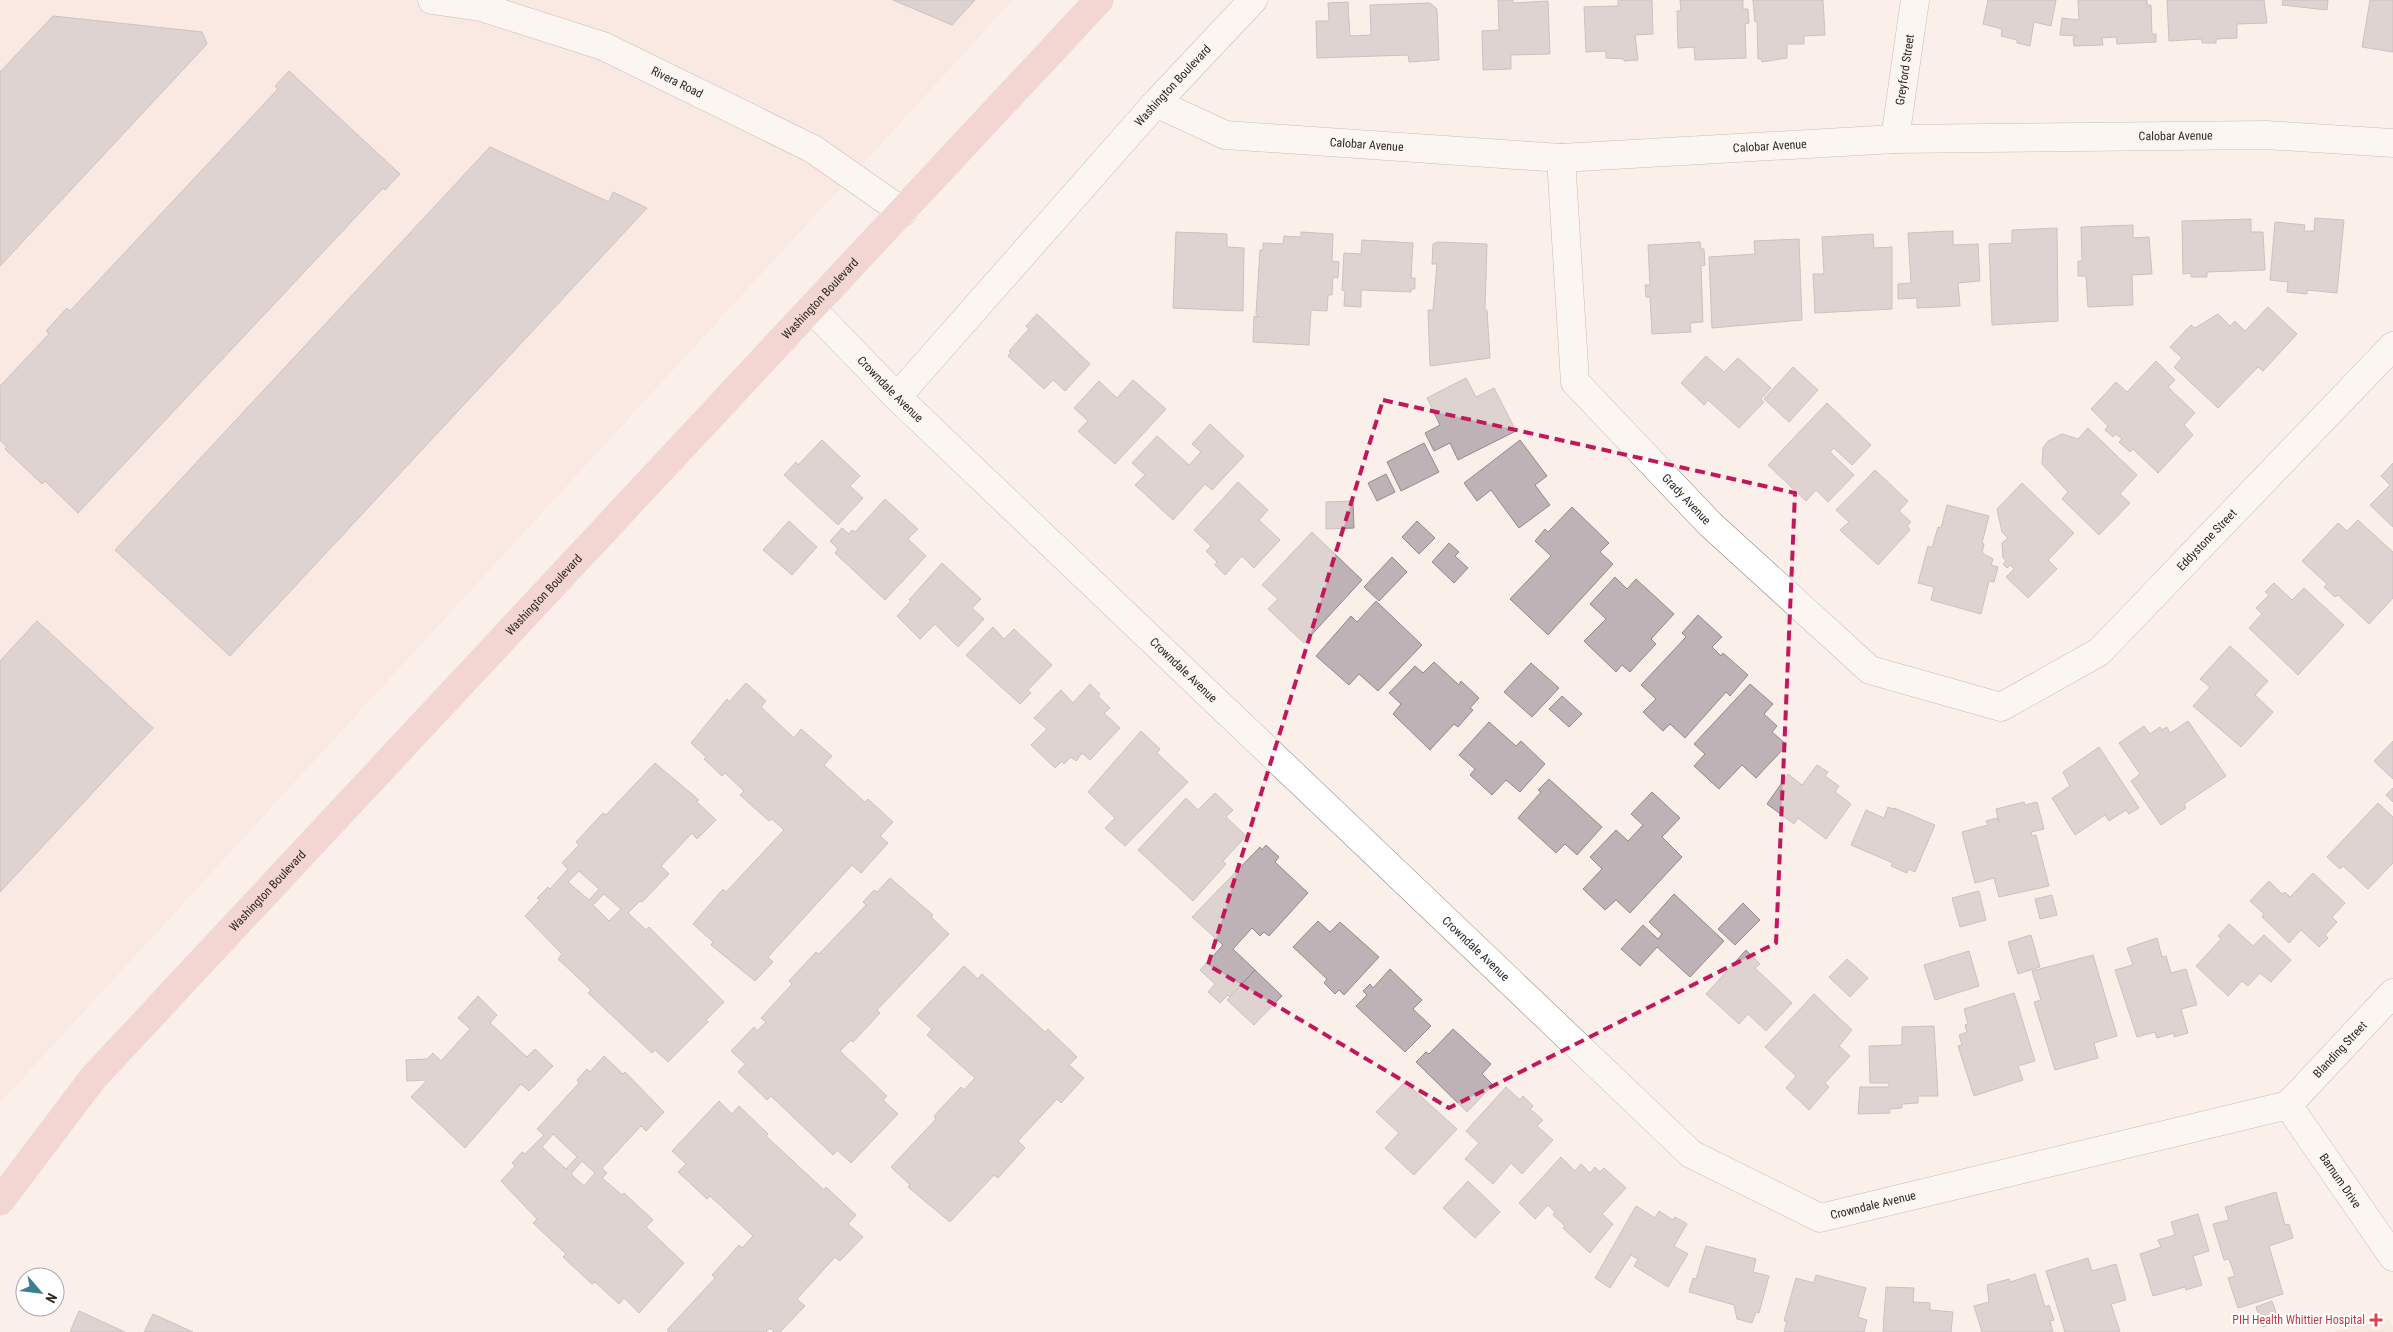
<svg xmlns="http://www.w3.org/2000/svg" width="2393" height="1332" font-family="'Roboto Condensed',sans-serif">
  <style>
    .industrial { fill: #fbe0dc }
    .built { fill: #f3e0d6 }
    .building { fill: #beb2b6; stroke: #958a8e; fill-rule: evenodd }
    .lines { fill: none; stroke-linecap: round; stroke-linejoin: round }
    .minor-casing { stroke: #8b817c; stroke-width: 29 }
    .tertiary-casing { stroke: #8b817c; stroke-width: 29 }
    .primary-casing { stroke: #d0cfcf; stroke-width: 29 }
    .minor { stroke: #fff; stroke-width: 28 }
    .tertiary { stroke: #fff; stroke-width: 28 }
    .primary { stroke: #eab6b7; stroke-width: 28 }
    .marked { fill: none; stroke: #c2185b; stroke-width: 4; stroke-dasharray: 10 6; stroke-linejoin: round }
    .health-dot { fill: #e0444e; stroke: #fff; stroke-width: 2 }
    .labels { text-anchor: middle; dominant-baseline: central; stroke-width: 4; stroke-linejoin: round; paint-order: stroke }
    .street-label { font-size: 12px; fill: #2b2724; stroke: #fff }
    .health-label { font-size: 12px; fill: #be3a42; stroke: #fff; text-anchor: end }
  </style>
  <rect width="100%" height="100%" fill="#faefe9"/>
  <!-- industrial -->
  <path class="industrial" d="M0 0H1013L0 1103Z"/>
  <!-- built -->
  <path class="built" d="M2381 1314 2393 1326V1332H2333Z"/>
  <!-- building -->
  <g class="building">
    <path d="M893 0H975L952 25Z"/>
    <path d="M1498 0H1513V3L1548 1 1550 54 1511 55V69L1483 70 1482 31 1499 30Z"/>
    <path d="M1618 0H1652L1653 34 1635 35 1638 60 1624 61V59L1606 58V51L1586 52 1584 7 1618 6Z"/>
    <path d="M1680 0H1743V9H1748L1749 23 1745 24 1746 58 1695 60 1694 47 1678 48 1677 11H1681Z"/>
    <path d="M1753 0H1823L1825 35 1804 36V44H1787V58L1762 62 1761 59H1758L1757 21 1755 22Z"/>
    <path d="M1988 0H2056L2051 26 2034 22 2030 46 2017 43V40L2001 36 2002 29 1983 24Z"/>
    <path d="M2078 0H2147V5H2151L2152 34H2156V42L2117 44 2116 37 2102 38 2103 45 2074 46 2073 38 2076 36 2060 35 2062 18 2079 20Z"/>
    <path d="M2167 0H2264L2267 23 2237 24V38L2216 39V43H2202V39L2169 41Z"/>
    <path d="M2283 0H2328L2327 10 2282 5Z"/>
    <path d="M2370 0H2393V52L2362 47Z"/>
    <path d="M1348 2 1350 36 1371 35 1370 5 1430 3 1437 9 1439 60 1409 62 1408 55 1317 58 1316 21H1329L1328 3Z"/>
    <path d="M53 16 202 32 207 44 0 266V72Z"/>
    <path d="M289 71 400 174 385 190 383 188 78 513 45 481 42 484 5 449 7 447 0 440V386L49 334 46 331 67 308 70 311 278 89 275 86Z"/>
    <path d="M490 147 609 202 613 192 647 208 230 656 115 550Z"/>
    <path d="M2315 218 2344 220 2337 293 2307 290V294L2287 292 2288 282 2270 280 2275 222 2305 225 2304 231H2314Z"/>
    <path d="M2251 219V232H2263L2265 270 2207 272V277H2191V273L2183 274 2182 221Z"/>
    <path d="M2133 225V238L2149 237 2152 274 2132 275 2133 305 2088 307 2086 276H2078V261H2082L2081 227Z"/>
    <path d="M2057 228 2058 321 1992 325 1989 244 2012 243V230Z"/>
    <path d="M1953 231V245L1978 244 1980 281 1958 283 1960 306 1917 308V298L1898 299V284L1911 283 1908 233Z"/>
    <path d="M1176 232 1227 234V247L1244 248 1243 311 1173 308Z"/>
    <path d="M1301 232 1333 234 1332 261 1339 262 1338 278 1333 277 1332 295H1328L1327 311 1311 310 1309 345 1253 342 1254 316 1259 317 1256 314 1260 250H1263V243L1283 244 1284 236 1301 237Z"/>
    <path d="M1873 234 1874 248 1892 247V309L1815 313 1813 274H1824L1822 237Z"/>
    <path d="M1799 239 1802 320 1712 328 1709 257 1755 254 1754 241Z"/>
    <path d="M1362 240 1413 243 1411 278H1415V289H1411V292L1361 290V307L1344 306 1345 291 1342 290 1344 253 1361 254Z"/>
    <path d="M1438 242 1487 244 1485 310H1487L1490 358 1430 366 1428 310H1433L1437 264H1432L1433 244Z"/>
    <path d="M1700 242 1701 249H1704L1705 265 1701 266 1703 322 1690 323 1691 332 1652 334 1650 297H1646L1645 285H1650L1648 245Z"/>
    <path d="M2268 307 2297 334 2263 371 2258 367 2218 408 2174 367 2182 358 2170 347 2191 325 2195 328 2218 314 2230 326 2235 321 2245 331Z"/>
    <path d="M1037 314 1090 364 1065 391 1053 380 1044 389 1008 356 1011 352 1009 351 1029 329 1026 326Z"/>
    <path d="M1706 356 1724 372 1738 358 1771 388 1761 399 1764 402 1739 428 1708 400 1704 405 1681 383Z"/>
    <path d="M2156 361 2175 380 2168 387 2195 413 2184 425 2193 435 2158 473 2133 449 2130 452 2119 442 2122 439 2116 434 2113 437 2105 430 2108 426 2091 409 2116 382 2127 392Z"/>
    <path d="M1793 367 1818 390 1789 422 1764 399Z"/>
    <path d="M1466 378 1476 397 1494 388 1516 431 1458 460 1450 443 1434 451 1425 433 1440 425 1427 398Z"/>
    <path d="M1133 380 1166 409 1115 464 1078 431 1088 421 1074 408 1099 381 1117 398Z"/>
    <path d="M1827 403 1871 445 1852 465 1834 448 1830 452 1854 475 1828 502 1816 490 1806 501 1768 465Z"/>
    <path d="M1210 424 1244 456 1212 490 1205 484 1173 520 1135 485 1145 475 1132 463 1157 436 1189 465 1201 452 1192 444Z"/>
    <path d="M2088 428 2137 475 2120 494 2130 503 2099 535 2062 499 2068 492 2042 464 2043 448 2048 441 2062 434 2078 439Z"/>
    <path d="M822 440 860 476 850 486 863 498 838 525 784 475 796 462 798 465Z"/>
    <path d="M1520 440 1547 476 1535 485 1550 505 1519 528 1491 490 1477 501 1464 483Z"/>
    <path d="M1424 443 1439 472 1401 491 1387 462Z"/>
    <path d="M2393 463V527L2370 505 2390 485 2381 476Z"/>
    <path d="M1875 470 1908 501 1899 511 1911 522 1907 526 1910 530 1878 565 1840 530 1849 522 1836 510Z"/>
    <path d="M1386 474 1395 492 1377 501 1368 483Z"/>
    <path d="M1238 482 1268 510 1259 520 1280 540 1254 568 1242 556 1225 575 1215 565 1217 562 1206 551 1211 546 1194 530Z"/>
    <path d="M2022 483 2074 533 2048 560 2057 569 2028 598 2006 577 2014 569 2010 565 2007 568 2003 564 2006 561 2003 558 2002 543 2008 538 2002 532 1997 509Z"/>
    <path d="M885 499 918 529 908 539 926 556 885 600 835 553 838 549 830 541 842 528 849 534 852 530 855 532Z"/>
    <path d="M1353 501 1354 528 1326 529V502Z"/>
    <path d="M1947 505 1989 516 1982 543 1984 544 1982 553 1993 559 1991 565 1998 567 1994 582 1989 581 1981 614 1931 600 1934 587 1918 583 1928 546 1932 548 1938 527 1941 528Z"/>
    <path d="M1572 507 1609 543 1600 552 1613 564 1548 635 1510 599 1551 556 1535 541 1545 529 1548 532Z"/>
    <path d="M2358 520 2393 552V598L2369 624 2338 595 2335 597 2324 587 2327 584 2302 561 2338 523 2347 531Z"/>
    <path d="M789 521 817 547 792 575 763 550Z"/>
    <path d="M1417 521 1435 538 1419 554 1402 537Z"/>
    <path d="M1312 532 1362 580 1304 643 1268 609 1278 599 1262 585Z"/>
    <path d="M1449 543 1459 552 1455 556 1468 568 1454 583 1432 562Z"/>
    <path d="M1392 557 1407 572 1379 601 1364 587Z"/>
    <path d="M942 563 981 599 972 608 984 619 958 647 935 624 920 639 897 616 911 601 909 600Z"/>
    <path d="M1615 577 1627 589 1636 579 1674 614 1651 639 1656 644 1630 672 1622 665 1616 672 1584 641 1606 619 1590 604Z"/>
    <path d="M2274 583 2292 600 2304 588 2344 625 2298 675 2249 628 2262 614 2256 608 2269 595 2265 592Z"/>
    <path d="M1376 601 1422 645 1378 691 1359 674 1349 685 1316 656 1351 616 1357 622Z"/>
    <path d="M1698 615 1722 637 1712 647 1721 656 1723 653 1748 675 1730 696 1726 692 1685 738 1670 724 1663 731 1643 712 1656 699 1641 685 1686 637 1682 633Z"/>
    <path d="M37 621 153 728 0 892V661Z"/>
    <path d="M993 627 1004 639 1014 629 1052 665 1028 690 1031 693 1020 704 966 655Z"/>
    <path d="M2230 646 2268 681 2255 695 2273 712 2241 747 2193 706 2210 687 2200 679Z"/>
    <path d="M1434 662 1459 685 1461 681 1479 698 1470 708 1473 710 1458 727 1454 724 1430 750 1393 714 1401 704 1389 693 1415 666 1423 673Z"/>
    <path d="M1531 663 1559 688 1532 717 1504 692Z"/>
    <path d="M746 683 766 701 761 707 794 738 801 729 832 756 824 765 865 802 868 799 893 822 880 836 888 843 861 873 852 865 768 957 773 962 755 981 711 945 713 942 693 924 723 889 726 892 784 830 772 819 769 821 740 795 744 791 725 773 722 776 704 759 706 757 691 743 727 699 729 702Z"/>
    <path d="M1090 684 1100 694 1098 696 1110 708 1104 713 1120 728 1090 760 1082 753 1076 761 1071 757 1064 764 1062 761 1055 768 1031 745 1047 729 1034 718 1061 690 1073 703Z"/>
    <path d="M1750 684 1773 704 1764 714 1777 726 1772 732 1787 745 1756 778 1742 765 1719 789 1694 766 1705 754 1694 744Z"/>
    <path d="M1562 696 1582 714 1569 727 1549 709Z"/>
    <path d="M2188 721 2226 776 2184 804 2186 808 2161 825 2131 781 2140 774 2119 743 2144 726 2150 734 2160 727 2162 730 2167 727 2170 733Z"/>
    <path d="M1489 722 1516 746 1521 741 1545 764 1520 792 1506 780 1492 795 1470 775 1475 769 1459 755Z"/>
    <path d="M1141 731 1160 749 1157 753 1188 782 1125 846 1105 828 1115 818 1088 792Z"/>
    <path d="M2393 741V779L2374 761Z"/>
    <path d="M2099 747 2139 808 2129 814 2126 810 2109 821 2105 815 2075 835 2052 798 2070 786 2063 772Z"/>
    <path d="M655 763 699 800 696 801 716 820 697 839 692 833 661 866 669 874 642 902 640 901 628 913 646 930 649 927 724 1002 706 1020 708 1022 668 1062 655 1050 652 1053 588 993 591 990 558 959 562 954 525 916 540 900 537 898 548 887 550 889 568 869 562 863 579 845 576 842 603 813 606 815ZM579 871 599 889 589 900 568 882ZM604 894 621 909 609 921 593 905Z"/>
    <path d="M1817 765 1828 772 1825 776 1839 786 1835 792 1851 804 1826 839 1798 818 1794 824 1767 804 1788 774 1802 785Z"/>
    <path d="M1549 779 1602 827 1577 855 1565 844 1556 853 1518 818 1541 792 1538 790Z"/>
    <path d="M2393 788V802L2386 795Z"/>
    <path d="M1652 792 1680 818 1662 837 1682 857 1630 913 1616 900 1605 910 1583 889 1602 869 1590 857 1616 830 1628 841 1643 825 1631 814Z"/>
    <path d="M1215 793 1233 810 1226 817 1246 836 1223 861 1226 864 1193 901 1138 850 1186 798 1198 810Z"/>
    <path d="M2024 802 2025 805 2037 802 2044 829 2031 832 2032 836 2036 835 2049 886 1999 897 1994 878 1975 883 1962 832 1988 825 1986 821 1997 818 1999 822 1996 809Z"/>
    <path d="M2378 803 2393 817V863L2368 889 2343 866 2340 869 2327 857Z"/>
    <path d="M1888 807 1893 809 1894 808 1935 825 1915 872 1908 869 1907 873 1891 866 1893 863 1851 845 1866 810 1884 818Z"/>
    <path d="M1266 845 1279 857 1275 862 1308 893 1269 936 1264 932 1260 936 1252 928 1233 949 1255 970 1230 997 1228 995 1220 1003 1208 992 1215 984 1200 970 1223 945 1192 917 1260 847 1262 850Z"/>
    <path d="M2313 873 2345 903 2332 917 2337 922 2325 935 2328 938 2319 947 2301 930 2289 943 2262 917 2264 914 2250 901 2269 881 2282 894 2285 892 2290 897Z"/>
    <path d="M890 878 933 915 931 917 949 934 877 1010 880 1013 853 1042 851 1040 840 1051 887 1096 883 1100 898 1114 851 1163 837 1150 833 1155 771 1096 767 1100 738 1072 745 1064 731 1051 754 1027 757 1031 766 1022 761 1018 792 984 789 981 816 952 819 954 866 905 863 902 874 890 877 892Z"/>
    <path d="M1979 891 1986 920 1960 927 1952 898Z"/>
    <path d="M1674 894 1724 941 1690 977 1657 947 1640 966 1621 949 1643 925 1658 939 1662 934 1649 922Z"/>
    <path d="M2052 895 2057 915 2040 919 2035 899Z"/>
    <path d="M1743 903 1760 920 1735 945 1718 929Z"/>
    <path d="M1318 921 1330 932 1340 922 1379 957 1344 995 1339 990 1335 994 1324 983 1327 979 1293 947Z"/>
    <path d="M2229 924 2253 946 2264 935 2291 960 2271 982 2260 973 2248 986 2242 981 2228 996 2196 966 2221 939 2218 936Z"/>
    <path d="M2031 935 2040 967 2018 974 2008 942Z"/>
    <path d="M2157 938 2162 957 2166 956 2171 973 2186 969 2197 1005 2181 1009 2188 1033 2174 1037V1033L2157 1038 2155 1032 2137 1037 2115 970 2133 965 2127 948Z"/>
    <path d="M1746 950 1760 964 1755 968 1792 1003 1766 1031 1748 1014 1739 1024 1706 994Z"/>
    <path d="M1969 951 1979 986 1935 1000 1924 965Z"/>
    <path d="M2093 955 2117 1036 2094 1043 2098 1058 2055 1070 2034 1002 2041 1000 2032 971Z"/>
    <path d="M1847 959 1868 978 1850 997 1829 977Z"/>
    <path d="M964 966 978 979 982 974 1045 1032 1048 1029 1077 1057 1069 1065 1084 1078 1061 1103 1057 1099 1018 1141 1025 1148 998 1178 994 1175 950 1222 908 1187 910 1185 891 1167 936 1119 934 1116 961 1087 964 1090 975 1078 927 1035 932 1029 917 1016Z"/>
    <path d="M1390 969 1422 1000 1413 1009 1431 1026 1405 1052 1356 1006 1367 995 1363 991 1370 984 1373 988Z"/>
    <path d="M1255 970 1282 996 1254 1025 1227 1000Z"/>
    <path d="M2014 993 2035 1061 2018 1066 2023 1080 1974 1096 1958 1046 1962 1045 1959 1035 1967 1032 1965 1025 1968 1024 1964 1009Z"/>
    <path d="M1814 994 1852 1030 1839 1046 1850 1056 1825 1083 1829 1087 1809 1110 1786 1088 1796 1076 1765 1047Z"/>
    <path d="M478 996 497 1015 490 1023 527 1057 535 1049 553 1066 529 1091 521 1084 465 1148 411 1097 427 1080 407 1081 406 1060 427 1059 433 1053 441 1061 470 1029 458 1018Z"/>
    <path d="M1934 1026 1938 1096H1918V1103L1902 1104V1108L1889 1109 1890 1113 1858 1114 1860 1087H1889V1083H1870L1869 1046 1902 1045V1027Z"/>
    <path d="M1453 1029 1491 1064 1482 1074 1493 1085 1467 1112 1416 1062 1426 1052 1429 1054Z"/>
    <path d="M604 1056 623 1074 625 1072 664 1112 646 1131 641 1126 602 1168 607 1173 602 1178 622 1195 624 1193 653 1220 646 1227 684 1263 639 1313 624 1298 619 1304 595 1282 592 1284 563 1257 566 1254 533 1223 537 1219 501 1181 515 1166 512 1163 522 1152 525 1154 544 1135 537 1129 579 1083 577 1080 587 1069 590 1072ZM553 1134 577 1157 566 1169 542 1147ZM582 1161 595 1173 584 1186 571 1174Z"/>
    <path d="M1405 1082 1457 1129 1414 1175 1385 1148 1399 1133 1376 1112Z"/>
    <path d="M1506 1087 1520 1100 1523 1096 1533 1106 1530 1109 1543 1120 1537 1126 1553 1140 1522 1174 1511 1163 1493 1184 1465 1159 1479 1143 1466 1131Z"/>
    <path d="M719 1101 732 1114 739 1106 768 1134 766 1136 824 1190 826 1187 856 1215 848 1224 863 1237 840 1261 835 1257 797 1299 805 1306 780 1332H774L770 1328 766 1332H669L667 1330 715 1278 712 1275 739 1245 742 1248 753 1236 710 1196 707 1199 678 1172 686 1164 672 1151Z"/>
    <path d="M1561 1157 1575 1171 1581 1164 1590 1173 1595 1167 1600 1172 1604 1168 1626 1188 1602 1214 1613 1224 1590 1253 1563 1228 1565 1226 1553 1215 1555 1212 1548 1205 1535 1219 1519 1203Z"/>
    <path d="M1468 1181 1500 1212 1475 1238 1443 1208Z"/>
    <path d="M2276 1192 2285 1225 2289 1224 2293 1238 2269 1246 2283 1294 2238 1308 2228 1278 2235 1276 2229 1259 2224 1260 2213 1224 2229 1220 2225 1207Z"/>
    <path d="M1636 1206 1655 1218 1659 1211 1673 1220 1675 1217 1687 1224 1674 1246 1688 1254 1668 1287 1634 1266 1638 1259 1631 1255 1610 1288 1595 1278Z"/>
    <path d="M2198 1214 2209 1251 2193 1256 2202 1285 2186 1290 2185 1287 2153 1296 2140 1254 2161 1247 2158 1240 2175 1235 2171 1222Z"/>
    <path d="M1706 1246 1756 1259 1753 1272 1769 1276 1759 1313 1756 1312 1752 1323 1737 1319 1734 1305 1689 1292 1693 1278 1696 1279Z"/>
    <path d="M2088 1258 2092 1271 2116 1264 2126 1300 2111 1304 2120 1332H2065L2046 1271Z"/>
    <path d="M2035 1274 2045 1307 2049 1305 2054 1320 2050 1321 2053 1332H1982L1974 1306 1989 1302 1987 1285 2009 1279 2010 1282Z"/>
    <path d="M1816 1275 1866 1288 1858 1317 1867 1320 1864 1332H1784L1787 1321H1784L1796 1278 1814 1283Z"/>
    <path d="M1886 1287 1914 1288 1913 1302 1930 1303V1310L1953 1312 1951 1332H1883Z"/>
    <path d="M2272 1301 2279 1321 2263 1327 2256 1307Z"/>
    <path d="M79 1311 125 1332H70Z"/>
    <path d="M153 1314 193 1332H144Z"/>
  </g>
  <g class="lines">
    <defs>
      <g id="minor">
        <path id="s1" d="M1156 103 1225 135 1561 158 1895 139 2266 135 2393 143"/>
        <path id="s2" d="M1895 139 1915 0"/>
        <path id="s3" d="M1561 158 1575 382 1710 524 1870 670 2001 707 2099 652 2393 346"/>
        <path id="s4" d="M812 309 897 397 1691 1154 1820 1218 2288 1105"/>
        <path id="s5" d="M897 397 1156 103 1253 0"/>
        <path id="s6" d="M2288 1105 2393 1257"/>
        <path id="s7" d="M2288 1105 2393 993"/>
      </g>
      <g id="tertiary">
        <path id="s8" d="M432 0 481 7 603 46 813 149 903 212"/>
      </g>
      <g id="primary">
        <path id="s9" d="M0 1201 93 1078 1099 0"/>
      </g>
    </defs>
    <!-- minor casing -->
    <use href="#minor" class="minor-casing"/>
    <!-- tertiary casing -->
    <use href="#tertiary" class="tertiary-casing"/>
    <!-- primary casing -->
    <use href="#primary" class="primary-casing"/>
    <!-- minor -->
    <use href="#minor" class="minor"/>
    <!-- tertiary -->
    <use href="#tertiary" class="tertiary"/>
    <!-- primary -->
    <use href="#primary" class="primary"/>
  </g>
  <!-- marked area -->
  <path d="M0 0H2393V1332H0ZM1383 400 1795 493 1776 943 1449 1108 1208 965Z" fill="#faefe9" fill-opacity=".55" fill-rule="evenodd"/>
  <path class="marked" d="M1383 400 1795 493 1776 943 1449 1108 1208 965Z"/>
  <!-- markers -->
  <path class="health-dot" d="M2373.5 1312.5h5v5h5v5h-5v5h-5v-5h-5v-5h5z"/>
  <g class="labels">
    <!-- street labels -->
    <g class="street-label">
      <text stroke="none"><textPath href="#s2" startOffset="70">Greyford Street</textPath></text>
      <text stroke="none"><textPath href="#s8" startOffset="260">Rivera Road</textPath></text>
      <text stroke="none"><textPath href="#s5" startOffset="416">Washington Boulevard</textPath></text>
      <text stroke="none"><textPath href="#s1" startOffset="1028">Calobar Avenue</textPath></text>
      <text stroke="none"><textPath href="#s1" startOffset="218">Calobar Avenue</textPath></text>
      <text stroke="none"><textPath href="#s1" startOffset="622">Calobar Avenue</textPath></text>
      <text stroke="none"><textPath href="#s9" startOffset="1220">Washington Boulevard</textPath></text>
      <text stroke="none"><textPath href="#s4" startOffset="112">Crowndale Avenue</textPath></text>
      <text stroke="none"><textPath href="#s3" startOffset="386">Grady Avenue</textPath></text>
      <text stroke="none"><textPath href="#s3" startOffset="1041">Eddystone Street</textPath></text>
      <text stroke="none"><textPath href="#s9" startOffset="815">Washington Boulevard</textPath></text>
      <text stroke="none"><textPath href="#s4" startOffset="518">Crowndale Avenue</textPath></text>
      <text stroke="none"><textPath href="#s9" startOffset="410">Washington Boulevard</textPath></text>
      <text stroke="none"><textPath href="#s4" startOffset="922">Crowndale Avenue</textPath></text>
      <text stroke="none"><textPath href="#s7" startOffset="76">Blanding Street</textPath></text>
      <text stroke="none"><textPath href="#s6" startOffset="92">Barnum Drive</textPath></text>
      <text stroke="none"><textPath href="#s4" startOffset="1418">Crowndale Avenue</textPath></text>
    </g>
    <!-- health labels -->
    <g class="health-label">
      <text x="2365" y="1320">PIH Health Whittier Hospital</text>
    </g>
  </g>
  <!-- north arrow -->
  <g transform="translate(40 1292) rotate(118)"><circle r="24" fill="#ffffff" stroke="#aaa9a7"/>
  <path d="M0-4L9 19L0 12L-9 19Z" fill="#3b808e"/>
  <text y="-8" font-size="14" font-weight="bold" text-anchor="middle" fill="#2b2724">N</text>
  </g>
</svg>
